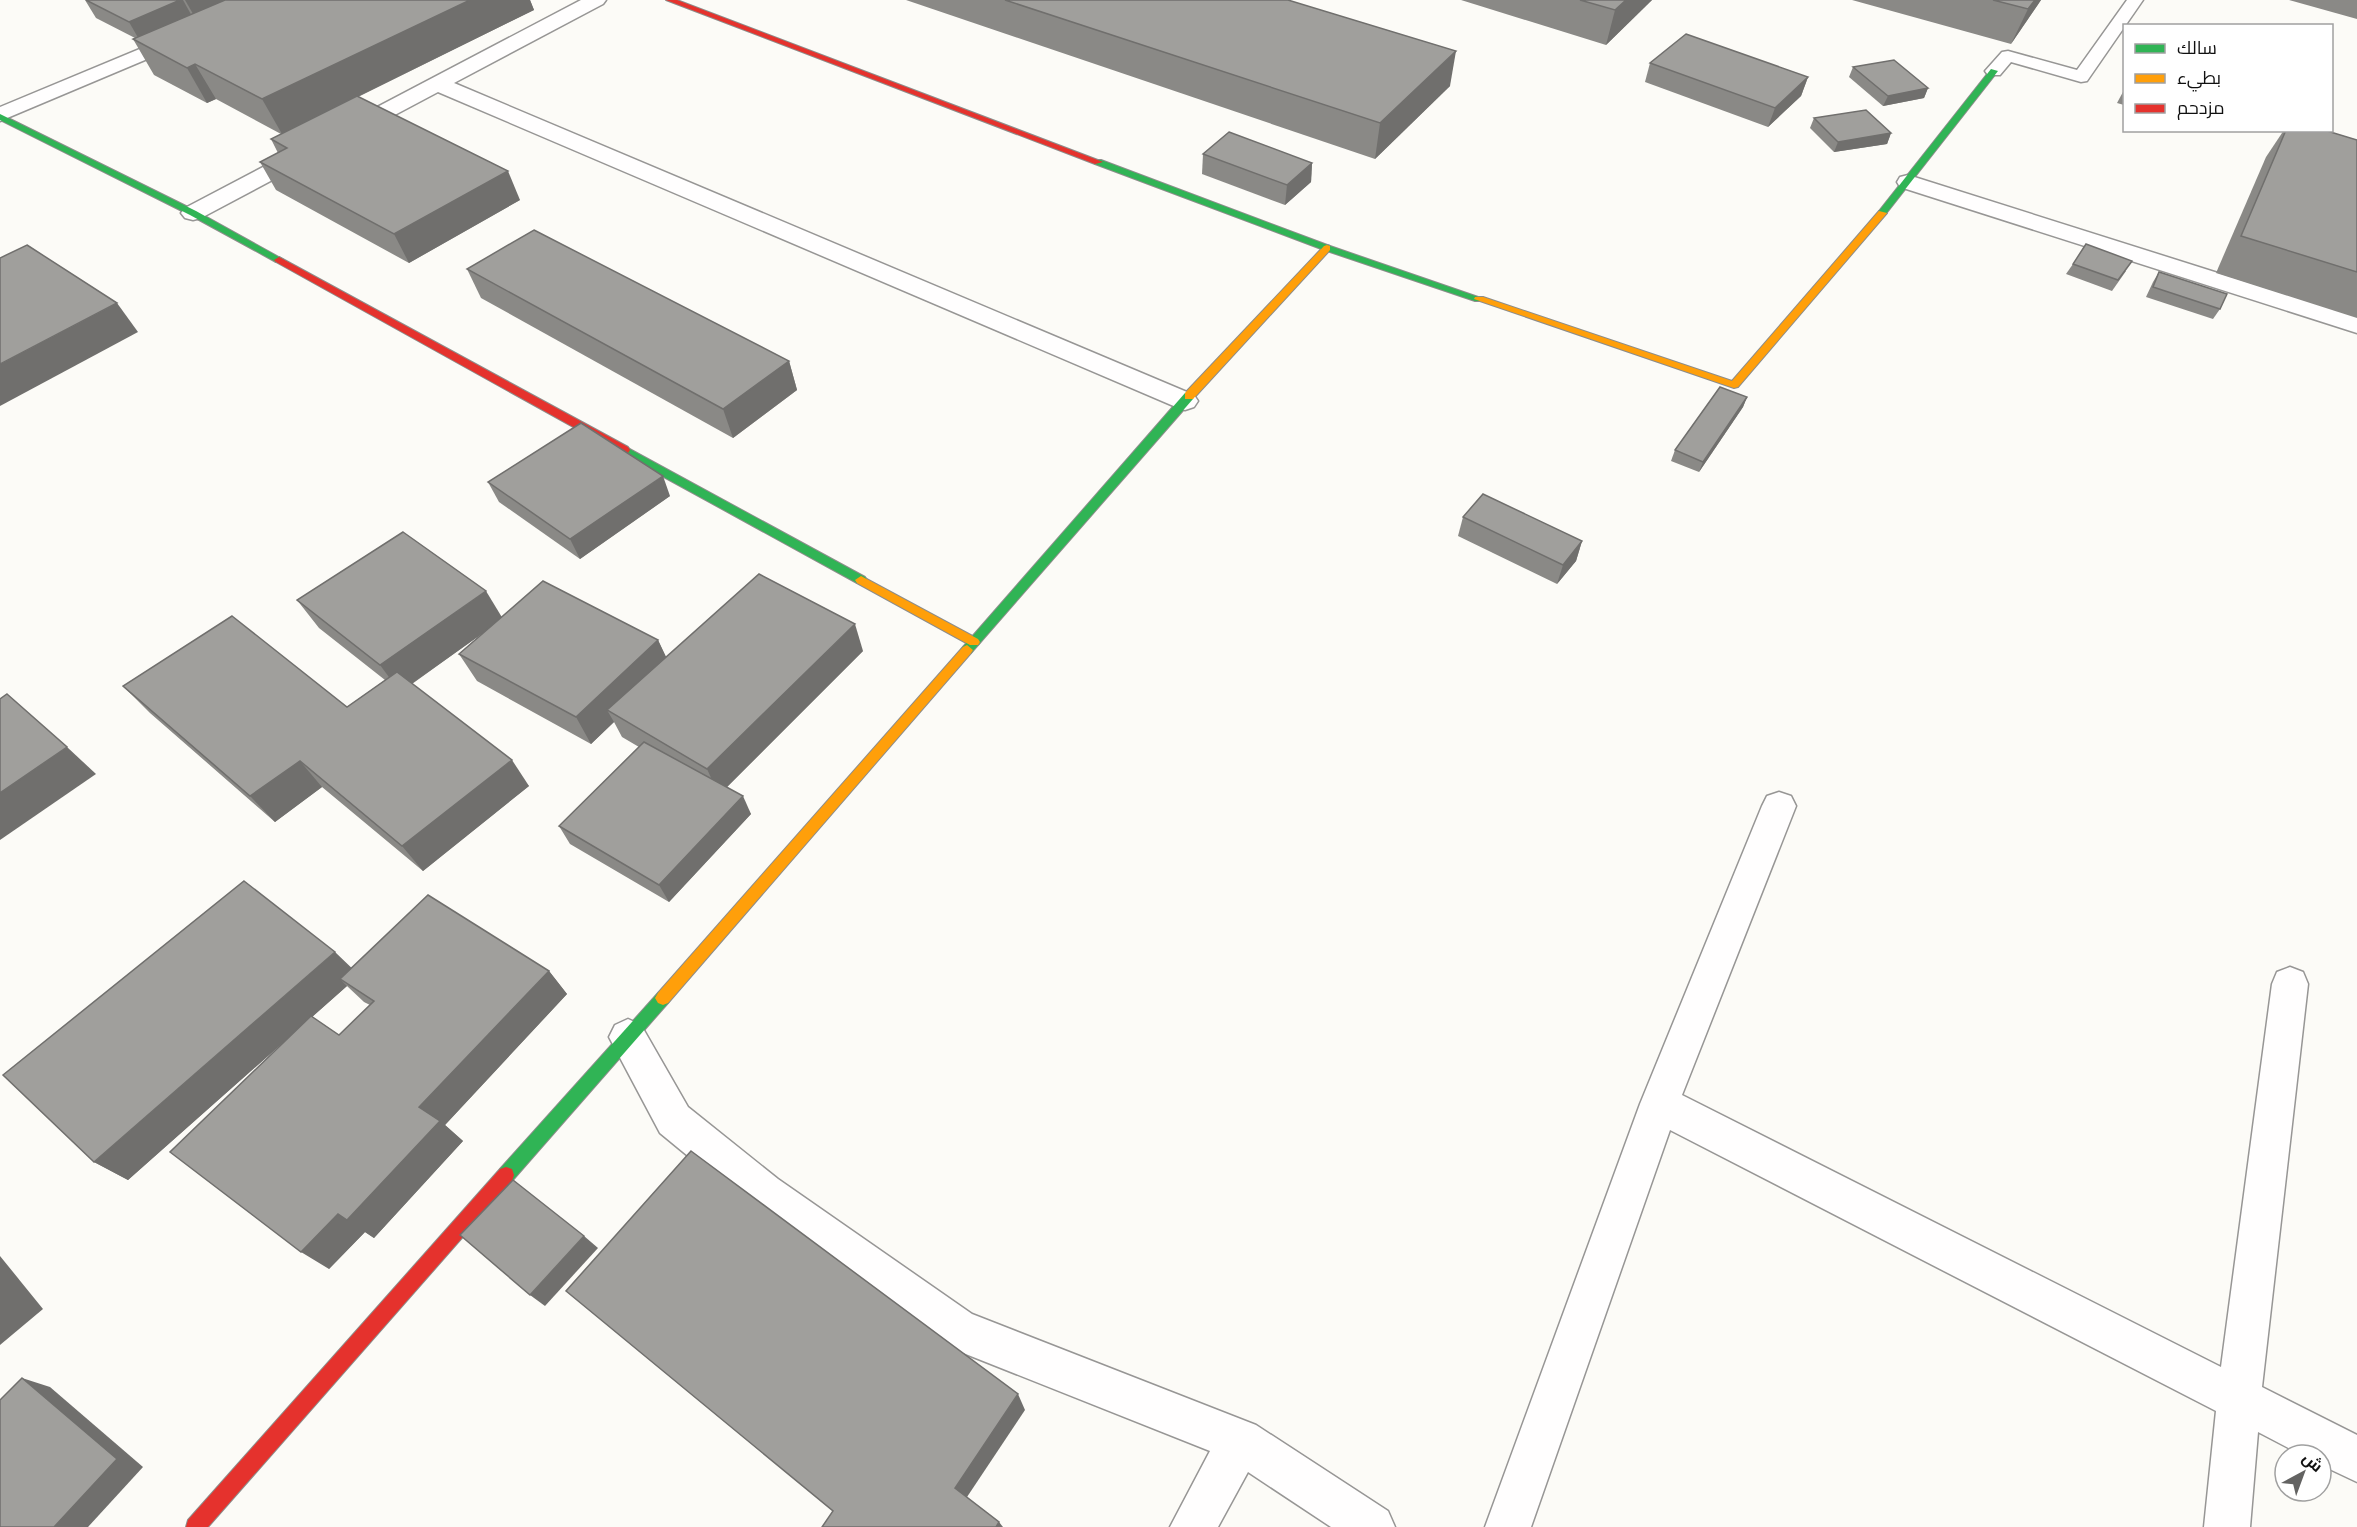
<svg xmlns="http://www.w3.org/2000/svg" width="2357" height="1527" font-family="Lora,Cairo,serif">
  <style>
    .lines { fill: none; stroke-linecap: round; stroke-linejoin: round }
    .lane-casing { stroke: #979695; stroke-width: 3 }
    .street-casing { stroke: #979695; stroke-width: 3 }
    .fast-casing { stroke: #8d8d8b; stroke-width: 2 }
    .slow-casing { stroke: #8d8d8b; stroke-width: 2 }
    .jam-casing { stroke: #8d8d8b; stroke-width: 2 }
    .lane { fill: #fffefe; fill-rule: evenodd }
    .street { fill: #fffefe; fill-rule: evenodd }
    .fast { fill: #30b455; fill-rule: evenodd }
    .slow { fill: #ff9f0a; fill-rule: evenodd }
    .jam { fill: #e5322d; fill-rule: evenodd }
    .wall { fill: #8a8986; fill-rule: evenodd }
    .shaded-wall { fill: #706f6d }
    .building { fill: #a09f9c; stroke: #706f6d; stroke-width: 1.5 }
  </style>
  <rect width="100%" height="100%" fill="#fcfbf7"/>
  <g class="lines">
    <defs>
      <path id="lane" d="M2127 0H2143L2087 81 2081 82 2011 62 2000 75H1988L1985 71 2002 52 2008 51 2077 70Z"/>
      <g id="street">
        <path d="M581 0H606L603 4 454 83 1194 395 1198 401 1194 407 1185 410 1176 407 438 92 201 218 193 220 185 218 181 213 185 208Z"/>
        <path d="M183 31 190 33 193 37 190 41 0 121V107Z"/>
        <path d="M1908 175 2357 317V333L1900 187 1897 182 1900 177Z"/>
        <path d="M1779 792 1791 796 1796 806 1682 1095 2221 1367 2272 984 2277 972 2290 967 2303 972 2308 984 2262 1387 2357 1435V1482L2321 1465V1455H2302L2258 1432 2250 1527H2204L2216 1411 1670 1130 1531 1527H1485L1640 1104 1762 806 1767 796Z"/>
        <path d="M628 1019 641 1025 688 1107 778 1179 972 1314 1256 1425 1388 1511 1395 1527H1331L1248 1472 1218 1527H1170L1210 1451 943 1345 750 1207 660 1133 609 1037 615 1025Z"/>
      </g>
      <g id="fast">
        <path d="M1991 69 1998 71 1885 215H1879V211Z"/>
        <path d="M0 114 196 211 284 260 276 262 190 215 0 120Z"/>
        <path d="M1095 160H1101L1330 246 1484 299 1483 301H1475L1324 250 1095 164Z"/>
        <path d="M1189 392 1194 396 1193 399 971 653H963L961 650 963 647 1185 393Z"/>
        <path d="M624 446 865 577 867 580 865 583H857L620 453 618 450Z"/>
        <path d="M663 991 668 993 671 998 668 1003 512 1181 506 1183 500 1181 498 1175 500 1169 658 993Z"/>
      </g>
      <g id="slow">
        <path d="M1879 211 1887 213 1738 387 1734 388 1474 299 1475 297H1483L1732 381Z"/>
        <path d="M1327 245 1330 246V250L1193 399H1185V393L1324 246Z"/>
        <path d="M861 576 978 639 980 642 978 645H970L857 583 855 580Z"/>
        <path d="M967 645 973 650 971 653 668 1003 663 1005 658 1003 655 998 658 993 963 647Z"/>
      </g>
      <g id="jam">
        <path d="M666 0H677L1103 162 1095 164Z"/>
        <path d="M279 257 628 447 630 450 628 453H620L276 262 274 260Z"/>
        <path d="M506 1167 512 1169 514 1175 512 1181 208 1527H186L188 1520 500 1169Z"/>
      </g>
    </defs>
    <!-- lane casing -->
    <use href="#lane" class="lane-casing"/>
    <!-- street casing -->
    <use href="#street" class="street-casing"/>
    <!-- fast casing -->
    <use href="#fast" class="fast-casing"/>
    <!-- slow casing -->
    <use href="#slow" class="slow-casing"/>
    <!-- jam casing -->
    <use href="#jam" class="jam-casing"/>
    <!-- lane -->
    <use href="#lane" class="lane"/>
    <!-- street -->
    <use href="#street" class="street"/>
    <!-- fast -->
    <use href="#fast" class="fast"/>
    <!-- slow -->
    <use href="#slow" class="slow"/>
    <!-- jam -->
    <use href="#jam" class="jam"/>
  </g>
  <!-- wall -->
  <g class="wall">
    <path d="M85 0H530L534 10 358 97 520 200 409 263 276 190 260 162 278 153 271 139 281 134 216 99 207 103 154 75 133 39 135 38 96 18Z"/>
    <path d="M906 0H1288L1450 86 1375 159Z"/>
    <path d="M1461 0H1652L1606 45Z"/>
    <path d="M1852 0H2041L2011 44Z"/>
    <path d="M2289 0H2357V19Z"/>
    <path d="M1650 63 1808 77 1801 96 1768 127 1645 82Z"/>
    <path d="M1853 67 1928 88 1924 98 1883 106 1849 77Z"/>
    <path d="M2124 90V105L2117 103Z"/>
    <path d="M1814 118 1891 133 1887 144 1834 152 1810 128Z"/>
    <path d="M2284 130H2324L2357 140V318L2216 273 2266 157Z"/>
    <path d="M1203 154 1312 163 1311 182 1285 205 1202 174Z"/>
    <path d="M2073 264 2126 271 2112 291 2066 274Z"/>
    <path d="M467 269 789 361 797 390 733 438 481 298Z"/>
    <path d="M2159 272 2220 309 2213 319 2146 297 2153 282Z"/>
    <path d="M1747 397 1743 407 1699 472 1671 461 1675 450Z"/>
    <path d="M488 482 670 496 580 559 499 502Z"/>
    <path d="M1463 517 1582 541 1576 561 1557 584 1458 536Z"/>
    <path d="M297 600 502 617 658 640 666 658 863 651 727 787 751 814 669 902 570 844 559 826 639 747 622 737 614 722 591 744 477 681 459 654 484 632 412 684 529 786 423 871 322 787 275 822 150 713 123 686 347 707 385 680 319 628Z"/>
    <path d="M352 968 549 971 567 994 445 1125 463 1141 374 1238 365 1232 329 1269 286 1040 128 1180 94 1162ZM347 986 364 1002 370 1005 339 1035 312 1017Z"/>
  </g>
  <!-- shaded-wall -->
  <g class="shaded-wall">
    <path d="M180 0H183L193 18 140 41 129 22Z"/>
    <path d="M185 0H241L196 19Z"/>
    <path d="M470 0H530L534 10 282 134 262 99Z"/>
    <path d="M1626 0H1652L1606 45 1615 10Z"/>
    <path d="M2035 0H2041L2011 44 2028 9Z"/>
    <path d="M1456 51 1450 86 1375 159 1380 123Z"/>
    <path d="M195 64 216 99 207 103 187 68Z"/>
    <path d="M1808 77 1801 96 1768 127 1775 108Z"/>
    <path d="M1928 88 1924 98 1883 106 1888 96Z"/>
    <path d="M1891 133 1887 144 1834 152 1838 142Z"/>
    <path d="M1312 163 1311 182 1285 205 1287 185Z"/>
    <path d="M508 171 520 200 409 263 394 234Z"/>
    <path d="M117 303 138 332 0 406V364Z"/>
    <path d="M789 361 797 390 733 438 723 409Z"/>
    <path d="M1747 397 1743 407 1699 472 1703 462Z"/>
    <path d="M663 476 670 496 580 559 570 539Z"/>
    <path d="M1582 541 1576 561 1557 584 1563 565Z"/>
    <path d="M486 591 503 619 400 692 380 665Z"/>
    <path d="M855 624 863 651 719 795 707 769Z"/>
    <path d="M658 640 671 667 607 710 614 722 591 744 576 717Z"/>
    <path d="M67 747 96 774 0 840V793Z"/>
    <path d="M512 760 529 786 423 871 402 846Z"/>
    <path d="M300 761 322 787 275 822 250 796Z"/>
    <path d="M743 796 751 814 669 902 659 885Z"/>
    <path d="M335 952 359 975 340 979 347 986 128 1180 94 1162Z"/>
    <path d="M549 971 567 994 445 1125 463 1141 374 1238 365 1232 329 1269 301 1252 419 1107Z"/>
    <path d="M584 1236 598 1248 545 1306 530 1295Z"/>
    <path d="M0 1256 43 1309 0 1345Z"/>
    <path d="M22 1378 50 1387 143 1467 88 1527H54Z"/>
    <path d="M1018 1394 1025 1410 965 1500 955 1488Z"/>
    <path d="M999 1522 1003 1527H996Z"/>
  </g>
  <!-- building -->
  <g class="building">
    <path d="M86 0H180L129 22Z"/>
    <path d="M225 0H470L262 99 195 64 187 68 133 39Z"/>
    <path d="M1005 0H1288L1456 51 1380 123Z"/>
    <path d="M1580 0H1626L1615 10Z"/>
    <path d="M1993 0H2035L2028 9Z"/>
    <path d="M1686 34 1808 77 1775 108 1650 63Z"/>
    <path d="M1894 60 1928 88 1888 96 1853 67Z"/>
    <path d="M357 96 508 171 394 234 260 162 287 148 271 139Z"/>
    <path d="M1866 110 1891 133 1838 142 1814 118Z"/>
    <path d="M2286 130H2324L2357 140V272L2241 236Z"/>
    <path d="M1229 132 1312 163 1287 185 1203 154Z"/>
    <path d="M534 230 789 361 723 409 467 269Z"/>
    <path d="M2086 244 2132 261 2118 280 2073 264Z"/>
    <path d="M27 245 117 303 0 364V258Z"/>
    <path d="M2159 272 2227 294 2220 309 2153 287Z"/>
    <path d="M1720 387 1747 397 1703 462 1675 450Z"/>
    <path d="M581 423 663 476 570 539 488 482Z"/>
    <path d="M1483 494 1582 541 1563 565 1463 517Z"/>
    <path d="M403 532 486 591 380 665 297 600Z"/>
    <path d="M759 574 855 624 707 769 607 710Z"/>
    <path d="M543 581 658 640 576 717 459 654Z"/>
    <path d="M232 616 347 707 397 672 512 760 402 846 300 761 250 796 123 686Z"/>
    <path d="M7 694 67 747 0 793V699Z"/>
    <path d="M644 742 743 796 659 885 559 826Z"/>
    <path d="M244 881 335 952 94 1162 3 1075Z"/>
    <path d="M428 895 549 971 419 1107 440 1121 347 1220 338 1214 301 1252 170 1152 311 1016 339 1035 374 1001 340 979Z"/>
    <path d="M691 1151 1018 1394 955 1488 999 1522 996 1527H822L833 1511 566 1291Z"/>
    <path d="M513 1180 584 1236 530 1295 460 1235Z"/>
    <path d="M22 1378 117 1459 54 1527H0V1400Z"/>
  </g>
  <!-- legend -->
  <rect x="2123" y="24" width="210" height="108" fill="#ffffff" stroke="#a0a0a0" stroke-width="1.5"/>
  <rect x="2135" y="44" width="30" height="9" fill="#30b455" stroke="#a0a0a0" stroke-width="1.5"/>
  <text x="2177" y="54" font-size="18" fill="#111111">سالك</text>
  <rect x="2135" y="74" width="30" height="9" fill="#ff9f0a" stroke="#a0a0a0" stroke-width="1.5"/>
  <text x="2177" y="84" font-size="18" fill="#111111">بطيء</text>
  <rect x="2135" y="104" width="30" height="9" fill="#e5322d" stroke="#a0a0a0" stroke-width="1.5"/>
  <text x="2177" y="114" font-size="18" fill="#111111">مزدحم</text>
  <!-- north arrow -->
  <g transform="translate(2303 1473) rotate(41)"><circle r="28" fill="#ffffff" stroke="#a0a0a0" stroke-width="1.5"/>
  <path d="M0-4.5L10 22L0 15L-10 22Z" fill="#636362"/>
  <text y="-9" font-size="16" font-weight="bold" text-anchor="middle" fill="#111111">ش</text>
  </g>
</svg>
